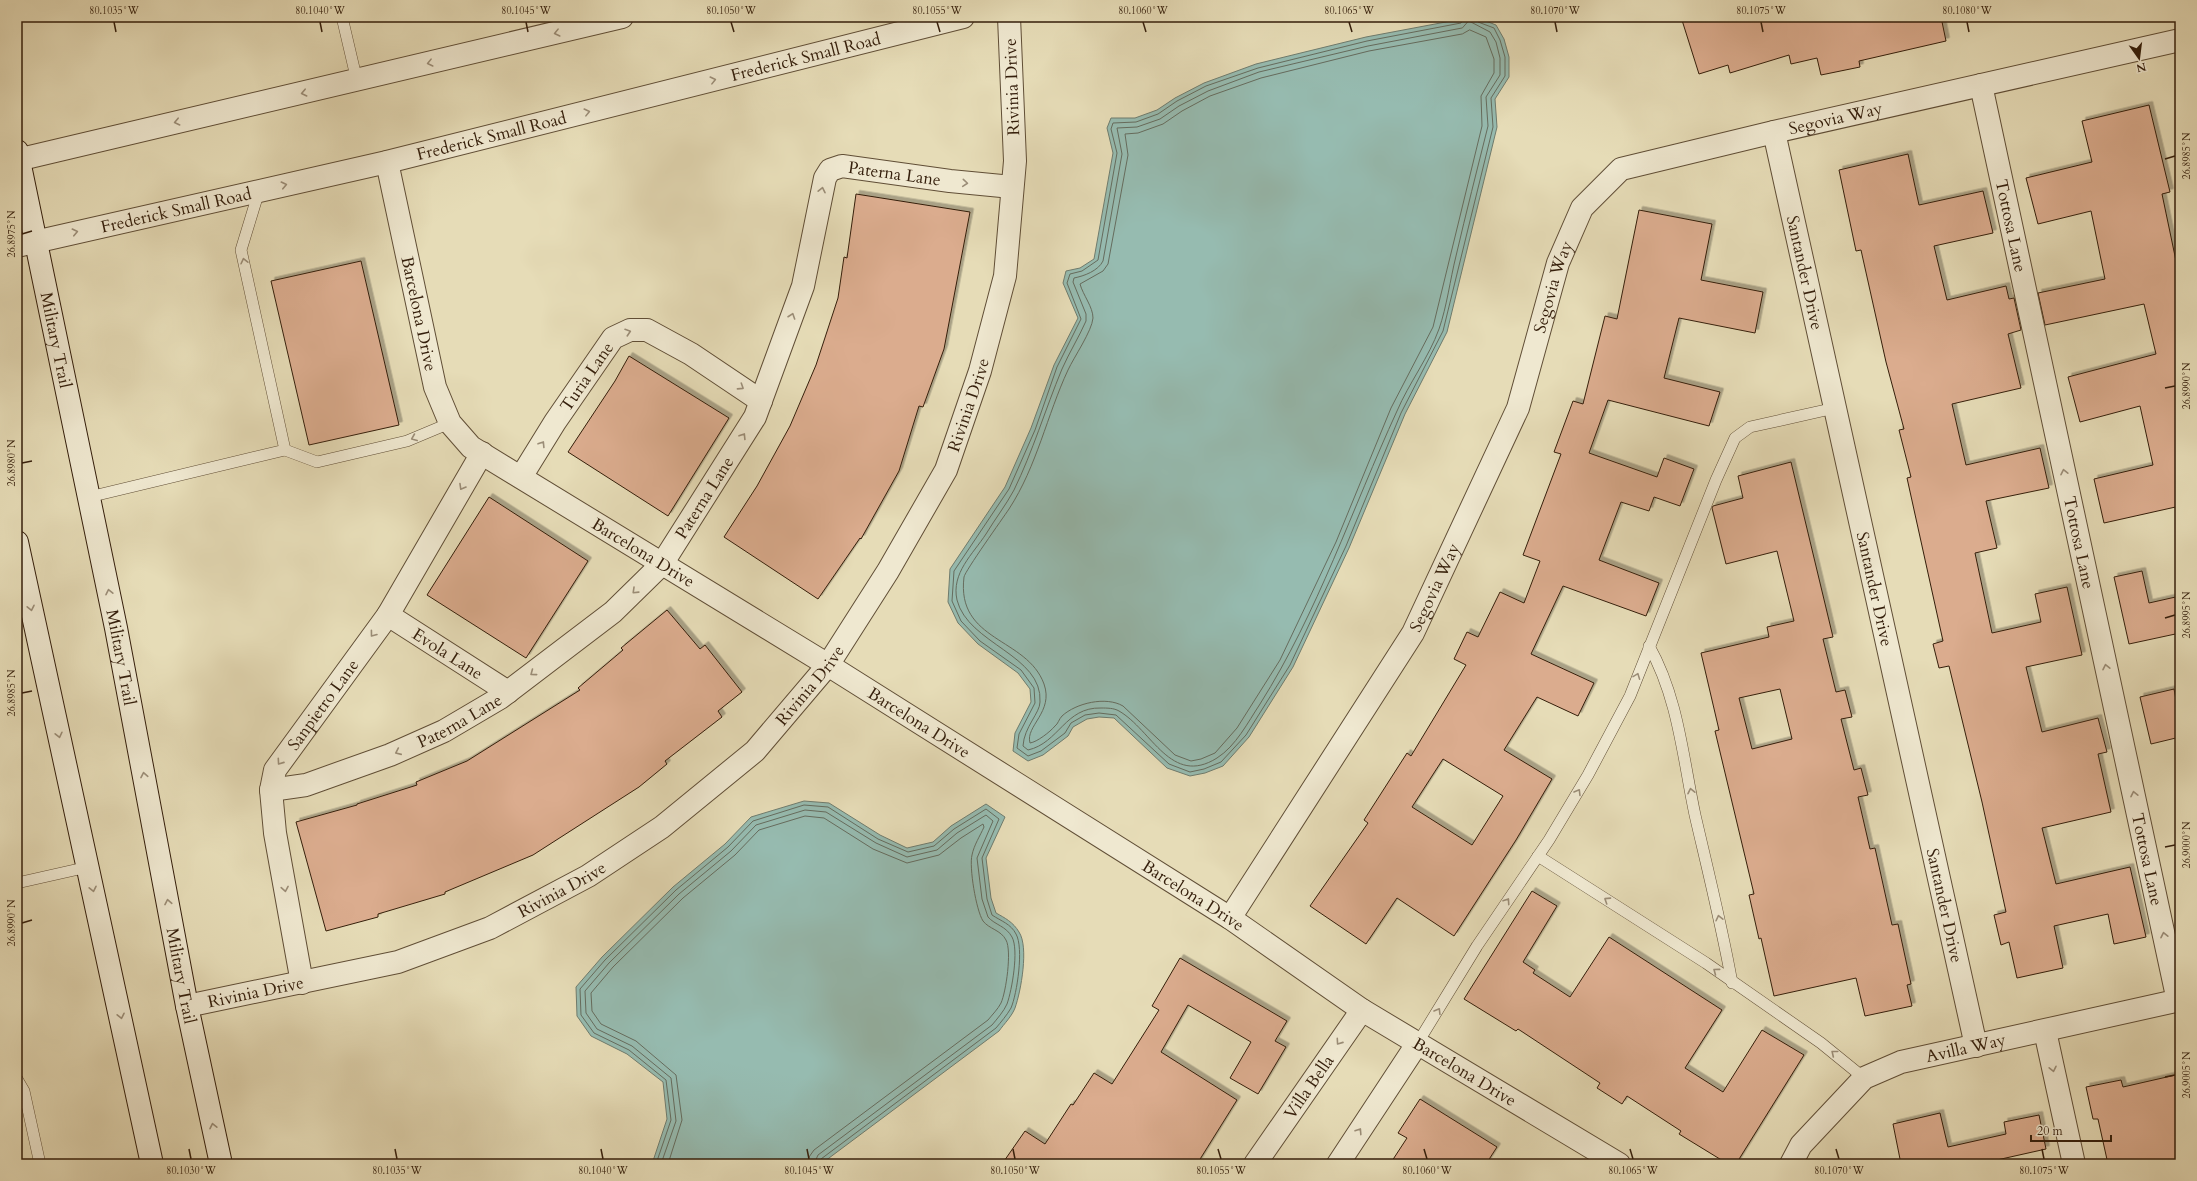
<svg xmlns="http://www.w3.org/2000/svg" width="2197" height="1181" font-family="Cardo,serif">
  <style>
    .water { fill: #96bbb0; stroke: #6f7c6e }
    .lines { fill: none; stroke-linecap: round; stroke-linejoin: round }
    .shore { stroke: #656c5e; stroke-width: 1 }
    .building { fill: #dbac8e; stroke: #341e0b; fill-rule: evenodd; filter: url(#shadow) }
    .service-casing { stroke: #604e36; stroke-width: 12 }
    .minor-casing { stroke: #604e36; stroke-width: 24 }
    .tertiary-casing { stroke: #604e36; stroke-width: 24 }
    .secondary-casing { stroke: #341e0b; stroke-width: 24 }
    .service { stroke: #efe8d0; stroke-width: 11 }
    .minor { stroke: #efe8d0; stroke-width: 22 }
    .tertiary { stroke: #efe8d0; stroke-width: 22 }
    .secondary { stroke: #efe8d0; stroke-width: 22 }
    .oneway { stroke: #9b8d77 }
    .ticks { fill: none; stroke: #341e0b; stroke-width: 1.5 }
    .labels { text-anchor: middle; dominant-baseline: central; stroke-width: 3; stroke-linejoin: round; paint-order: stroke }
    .street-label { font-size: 17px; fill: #341e0b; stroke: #efe8d0 }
    .neatline { fill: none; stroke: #341e0b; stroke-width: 1.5 }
    .ticks-label { font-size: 10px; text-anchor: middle; fill: #341e0b }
  </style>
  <defs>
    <filter id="shadow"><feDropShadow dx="3.5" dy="-3.5" stdDeviation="0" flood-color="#0004"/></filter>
  </defs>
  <rect width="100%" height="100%" fill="#e6dcb7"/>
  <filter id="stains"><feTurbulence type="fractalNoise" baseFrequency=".005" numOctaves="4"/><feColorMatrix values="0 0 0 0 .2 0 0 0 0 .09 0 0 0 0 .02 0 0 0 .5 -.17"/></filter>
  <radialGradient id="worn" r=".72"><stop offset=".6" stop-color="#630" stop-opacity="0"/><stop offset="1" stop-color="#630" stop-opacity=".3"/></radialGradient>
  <!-- water -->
  <g class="water">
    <path d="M1467 18H1478L1496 25 1504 39 1509 57V77L1495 99 1497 127 1447 332 1405 414 1349 548 1293 667 1249 737 1223 766 1205 773 1190 776 1167 768 1114 718 1099 717 1087 719 1073 727 1068 736 1043 755 1028 761 1013 751 1015 733 1031 702 1030 689 1018 673 978 644 958 623 948 602 950 569 1005 487 1031 428 1054 365 1078 318 1063 283 1066 271 1080 268 1094 259 1113 153 1107 128 1111 118H1135L1157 110 1175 98 1204 83 1256 64 1366 37Z"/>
    <path d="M804 801 829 803 880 835 907 848 933 842 951 826 986 804 1005 817 986 858 991 898 996 913C1005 918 1013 922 1019 932 1029 947 1021 991 1015 1008 1012 1016 1004 1024 999 1031L821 1164H652L667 1119 663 1082 627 1054 591 1036 577 1016 576 987 602 957 673 887 725 844 751 817Z"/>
  </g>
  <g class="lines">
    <!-- shore -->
    <g class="shore">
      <path d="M1464 17 1461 23 1367 41 1258 68 1206 86 1177 101 1158 114 1136 122 1113 123 1111 129 1117 153 1098 260 1082 271 1070 274 1067 283 1081 319 1057 367 1035 430 1009 489 954 571 952 601 961 621 980 641 1021 670 1034 688 1035 703 1019 734 1017 748 1028 756 1041 751 1065 733 1071 723 1085 715 1099 713 1116 715 1169 764 1190 772 1204 769 1221 762 1246 735 1290 665 1346 546 1401 413 1443 331 1493 127 1491 98 1505 76V57L1500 40 1494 28 1478 22 1476 17"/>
      <path d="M1469 21 1490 32 1496 42 1500 58V75L1486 97 1488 126C1477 170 1466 213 1456 256 1450 280 1447 306 1439 329 1429 357 1409 383 1397 411 1352 509 1318 612 1260 704 1248 722 1236 746 1217 758 1171 787 1152 730 1119 711 1114 708 1107 708 1101 708 1065 707 1059 743 1028 750L1023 746C1024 727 1040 713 1040 702 1043 655 968 644 957 600 951 573 973 554 986 534 995 519 1006 505 1014 490 1033 451 1045 410 1062 369 1069 353 1079 337 1086 321V314L1073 282 1074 278C1084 276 1098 271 1103 261L1122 154 1117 128 1137 127 1160 119 1179 106 1208 91 1259 72 1368 46 1462 28Z"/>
      <path d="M1470 30 1486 37 1494 59V73L1481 96 1482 126 1433 327 1391 408 1336 542 1280 660 1237 728 1215 753 1201 759 1191 761 1175 755 1123 706C1106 696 1076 703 1062 716 1059 719 1058 724 1055 726 1050 732 1037 742 1030 743 1025 726 1054 712 1044 684 1027 637 956 642 964 577 965 571 1003 518 1009 509 1037 466 1047 415 1068 370 1074 357 1092 331 1093 318 1093 307 1083 295 1080 284L1103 271 1108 264 1128 155 1125 134 1138 133 1163 124 1182 111 1210 96 1261 78 1369 51 1462 34Z"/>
      <path d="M656 1164 671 1120 666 1080 629 1050 594 1033 581 1015 580 989 605 960 676 890 728 847 753 821 804 805 828 807 878 839 908 852 934 846 954 829 986 809 999 819 982 858 987 899 992 915C1001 921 1011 924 1016 934 1024 948 1017 994 1011 1008 1007 1015 1001 1022 996 1028L821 1159 819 1164"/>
      <path d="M661 1164 676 1121 671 1078 632 1046 597 1029 586 1013 585 991 609 963 679 894 731 851 756 825 805 810 826 812 876 843 907 857 937 850 957 833 986 815 993 821 977 858 982 899 988 917C995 925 1006 926 1012 937 1019 950 1012 990 1007 1004 1004 1011 997 1019 992 1025L818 1155 814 1164"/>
      <path d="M668 1164 682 1120 676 1075 636 1041 601 1024 592 1011 591 993 613 967 683 898 735 855 759 830 805 816 824 818 873 849 907 863 939 855 961 838 983 824 984 827C980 836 974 845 972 855 969 867 976 910 983 921 989 929 1001 930 1006 940 1012 951 1006 992 1001 1003 998 1009 992 1015 988 1020L814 1150 809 1157 808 1164"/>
    </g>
  </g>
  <!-- building -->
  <g class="building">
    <path d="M1681 17H1941L1946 41 1859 61 1860 67 1821 75 1817 58 1791 64 1789 55 1730 73 1728 65 1699 74Z"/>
    <path d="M2149 105 2170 192 2162 194 2180 280V506L2104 523 2094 479 2153 465 2140 406 2080 422 2068 377 2156 354 2144 304 2045 325 2038 293 2105 279 2091 211 2038 224 2026 178 2092 162 2082 121Z"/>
    <path d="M1908 154 1919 205 1983 191 1993 233 1934 246 1947 300 2006 286 2009 299 2014 298 2021 330 2008 334 2021 388 1952 404 1966 465 2040 448 2049 488 1986 501 1997 548 1975 553 1992 633 2041 622 2035 594 2067 587 2082 655 2026 667 2042 732 2098 718 2107 752 2098 754 2111 812 2042 828 2056 884 2130 867 2146 937 2114 944 2108 914 2054 926 2063 968 2017 978 2009 942 2001 945 1994 915 2006 912 1982 802 1949 666 1939 668 1933 644 1943 641 1907 478 1911 477 1899 430 1904 429 1886 362 1861 250 1856 251 1839 170Z"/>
    <path d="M856 194 970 212 944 349 923 407 919 406 899 471 861 539 860 538 818 599 724 537 757 486 790 426 816 365 838 298 844 257 847 258Z"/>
    <path d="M1639 210 1712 224 1701 280 1763 292 1755 333 1679 318 1664 378 1720 392 1709 426 1608 400 1589 453 1657 477 1664 458 1694 469 1680 506 1654 497 1649 511 1621 502 1599 560 1659 583 1646 616 1563 586 1531 654 1594 683 1578 716 1537 697 1504 750 1552 779 1516 840 1454 936 1397 898 1366 944 1310 906 1368 823 1364 820 1407 753 1411 756 1466 665 1454 659 1467 632 1478 637 1500 592 1524 603 1540 561 1523 555 1561 454 1554 452 1573 401 1583 404 1605 316 1617 319ZM1443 759 1503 796 1472 845 1412 807Z"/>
    <path d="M361 261 399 425 309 445 271 281Z"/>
    <path d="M629 356 729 418 668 516 568 452 615 381Z"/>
    <path d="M1791 462 1833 637 1823 639 1836 692 1845 690 1852 717 1841 719 1854 770 1861 768 1868 795 1858 797 1870 849 1875 848 1892 925 1898 924 1911 984 1907 985 1912 1006 1865 1016 1856 978 1774 996 1761 938 1759 939 1749 895 1754 894 1715 731 1719 730 1701 653 1769 637 1767 627 1794 621 1777 551 1726 564 1712 508 1713 506 1743 498 1738 476ZM1780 689 1792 739 1752 749 1739 698Z"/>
    <path d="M489 497 588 561 526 658 427 595Z"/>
    <path d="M2142 571 2149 603 2180 596V633L2129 644 2114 577Z"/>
    <path d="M667 610 700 649 705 645 742 692 718 711 722 717 665 761 667 764 639 787 533 855 445 892V894L378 914V917L326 931 296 822 357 805V804L417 785 416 782 467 761 580 690 578 688 623 650 621 648Z"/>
    <path d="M2174 689 2176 700 2180 699V737L2151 744 2140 697Z"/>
    <path d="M1532 891 1557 906 1523 962 1535 970 1533 973 1570 997 1609 937 1722 1010 1685 1068 1723 1092 1762 1030 1804 1055 1736 1164H1728L1679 1134 1681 1131 1627 1096 1622 1104 1597 1088 1600 1083 1518 1029 1516 1031 1464 999Z"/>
    <path d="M1180 958 1287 1021 1275 1041 1286 1047 1258 1094 1230 1078 1251 1042 1188 1005 1161 1052 1237 1100 1197 1164H1002L1025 1131 1045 1144 1071 1104 1073 1105 1094 1073 1112 1084 1159 1010 1152 1006Z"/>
    <path d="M2180 1074V1164H2108L2098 1119H2093L2086 1087 2121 1080 2123 1087Z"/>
    <path d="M1420 1099 1497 1147 1486 1164H1390L1407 1138 1398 1133Z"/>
    <path d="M1940 1113 1948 1147 2006 1134 2004 1122 2039 1115 2046 1149 1979 1164H1901L1893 1124Z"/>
  </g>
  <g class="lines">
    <defs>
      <g id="service">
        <path d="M342 17 357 81"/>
        <path d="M285 450 317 462 407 441 450 423"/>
        <path d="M89 497 285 450 241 250 259 191"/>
        <path d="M1649 646C1678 697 1683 758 1695 815 1708 871 1722 927 1732 983"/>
        <path d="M1538 856 1706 963 1821 1043 1864 1078"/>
        <path d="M17 883 88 867"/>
        <path d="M1417 1044 1477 946 1549 840 1588 775 1630 696 1716 480 1735 438 1750 427 1835 408"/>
        <path d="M17 1079 24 1091 40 1164"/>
      </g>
      <g id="minor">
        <path id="s1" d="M1981 85 2178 1001"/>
        <path id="s2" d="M1774 132 1976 1046"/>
        <path id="s3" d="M387 162 435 387 450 423 471 447 828 665 1230 918 1362 1010 1619 1164"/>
        <path id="s4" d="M521 477 555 422 613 338 630 330H647L691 354 761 401"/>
        <path id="s5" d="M388 615 508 692"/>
        <path id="s6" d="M271 790 306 785 390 755 444 731 500 698 613 612 662 564 755 417 803 286 825 178 830 170 842 166 950 181 1012 187"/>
        <path id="s7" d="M1230 918 1413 633 1518 408 1558 263 1582 208 1621 169 1774 132 2180 40"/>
        <path id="s8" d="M302 983 275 833 271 790 275 770 388 615 482 453"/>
        <path id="s9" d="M187 1006 398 962 490 928 588 876 662 827 755 751 828 665 888 571 946 470 980 371 1005 276 1015 161 1009 17"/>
        <path d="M2045 1031 2074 1164"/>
        <path id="s10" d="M1255 1164 1362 1010"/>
        <path d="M1338 1164 1417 1044"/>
        <path id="s11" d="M1791 1164 1801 1145 1864 1078 1901 1062 2180 1000"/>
      </g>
      <g id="tertiary">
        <path d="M17 160 622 17"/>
        <path id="s12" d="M17 246 387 162 963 17"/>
      </g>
      <g id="secondary">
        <path id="s13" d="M17 151 116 628 187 1006 221 1164"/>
        <path d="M17 542 152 1164"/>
      </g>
    </defs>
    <!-- service casing -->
    <use href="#service" class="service-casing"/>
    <!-- minor casing -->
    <use href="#minor" class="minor-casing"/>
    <!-- tertiary casing -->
    <use href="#tertiary" class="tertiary-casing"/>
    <!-- secondary casing -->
    <use href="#secondary" class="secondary-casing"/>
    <!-- service -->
    <use href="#service" class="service"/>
    <!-- minor -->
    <use href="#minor" class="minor"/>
    <!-- tertiary -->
    <use href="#tertiary" class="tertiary"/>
    <!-- secondary -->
    <use href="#secondary" class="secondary"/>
  </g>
  <!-- one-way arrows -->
  <defs><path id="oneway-chevron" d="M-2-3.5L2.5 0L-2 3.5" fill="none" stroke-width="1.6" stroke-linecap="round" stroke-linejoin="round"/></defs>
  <g class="oneway">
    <use href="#oneway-chevron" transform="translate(557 33) rotate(166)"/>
    <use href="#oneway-chevron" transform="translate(430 63) rotate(166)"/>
    <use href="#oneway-chevron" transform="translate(713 80) rotate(-14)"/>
    <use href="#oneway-chevron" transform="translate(304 93) rotate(167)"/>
    <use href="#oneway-chevron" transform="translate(587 112) rotate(-14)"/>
    <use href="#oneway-chevron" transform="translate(177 122) rotate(167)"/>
    <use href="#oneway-chevron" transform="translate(965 183) rotate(5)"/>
    <use href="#oneway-chevron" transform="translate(284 185) rotate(-13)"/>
    <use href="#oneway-chevron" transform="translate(822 190) rotate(-78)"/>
    <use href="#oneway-chevron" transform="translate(75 232) rotate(-13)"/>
    <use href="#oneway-chevron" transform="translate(244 261) rotate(-103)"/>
    <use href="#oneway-chevron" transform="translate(792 316) rotate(-71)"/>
    <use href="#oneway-chevron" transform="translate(628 332) rotate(-18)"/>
    <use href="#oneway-chevron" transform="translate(741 387) rotate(33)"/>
    <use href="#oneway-chevron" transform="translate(743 436) rotate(-58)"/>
    <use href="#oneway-chevron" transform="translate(414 438) rotate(157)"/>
    <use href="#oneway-chevron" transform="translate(542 444) rotate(-58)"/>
    <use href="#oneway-chevron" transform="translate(2064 472) rotate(-102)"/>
    <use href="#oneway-chevron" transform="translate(462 487) rotate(120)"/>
    <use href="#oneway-chevron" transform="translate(635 591) rotate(136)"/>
    <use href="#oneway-chevron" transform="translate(109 592) rotate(-102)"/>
    <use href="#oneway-chevron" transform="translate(31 608) rotate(78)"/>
    <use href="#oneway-chevron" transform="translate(373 634) rotate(127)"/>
    <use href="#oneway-chevron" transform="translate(2106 667) rotate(-102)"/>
    <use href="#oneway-chevron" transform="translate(533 673) rotate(143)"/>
    <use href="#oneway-chevron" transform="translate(1637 676) rotate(-69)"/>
    <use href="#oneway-chevron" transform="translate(59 735) rotate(77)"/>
    <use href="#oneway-chevron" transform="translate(398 752) rotate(156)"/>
    <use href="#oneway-chevron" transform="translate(280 762) rotate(125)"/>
    <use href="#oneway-chevron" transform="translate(144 775) rotate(-101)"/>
    <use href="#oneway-chevron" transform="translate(1691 791) rotate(-102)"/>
    <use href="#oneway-chevron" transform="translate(1578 792) rotate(-59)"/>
    <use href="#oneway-chevron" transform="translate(2134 794) rotate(-102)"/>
    <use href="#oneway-chevron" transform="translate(93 889) rotate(78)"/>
    <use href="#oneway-chevron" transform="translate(285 889) rotate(80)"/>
    <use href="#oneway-chevron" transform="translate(1607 900) rotate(-147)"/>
    <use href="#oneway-chevron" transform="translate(1507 901) rotate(-56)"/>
    <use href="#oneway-chevron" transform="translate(168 902) rotate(-101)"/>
    <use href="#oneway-chevron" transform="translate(1719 918) rotate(-103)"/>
    <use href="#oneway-chevron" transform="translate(2164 935) rotate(-102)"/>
    <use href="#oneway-chevron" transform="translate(1716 971) rotate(-143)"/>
    <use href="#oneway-chevron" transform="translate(1438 1011) rotate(-59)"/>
    <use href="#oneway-chevron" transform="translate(121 1016) rotate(78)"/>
    <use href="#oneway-chevron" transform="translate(1339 1042) rotate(125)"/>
    <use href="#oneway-chevron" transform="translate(1834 1053) rotate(-141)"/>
    <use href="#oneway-chevron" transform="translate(2053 1069) rotate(78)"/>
    <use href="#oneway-chevron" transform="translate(213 1126) rotate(-102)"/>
    <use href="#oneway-chevron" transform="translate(1359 1131) rotate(-57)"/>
  </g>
  <!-- ticks -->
  <path class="ticks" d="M114 22 116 32M320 22 322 32M526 22 528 32M731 22 734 32M937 22 940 32M1143 22 1146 32M1349 22 1352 32M1555 22 1557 32M1761 22 1763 32M1967 22 1969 32M2165 159 2175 156M22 234 32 231M2165 388 2175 386M22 463 32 461M2165 618 2175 615M22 693 32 691M2165 847 2175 845M22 923 32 920M2165 1077 2175 1075M189 1149 191 1159M395 1149 397 1159M601 1149 603 1159M807 1149 809 1159M1013 1149 1015 1159M1218 1149 1221 1159M1424 1149 1427 1159M1630 1149 1633 1159M1836 1149 1839 1159M2042 1149 2044 1159"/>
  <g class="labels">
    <!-- street labels -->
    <g class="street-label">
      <text stroke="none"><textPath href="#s12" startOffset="811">Frederick Small Road</textPath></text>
      <text transform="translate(1012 87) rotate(-92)">Rivinia Drive</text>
      <text stroke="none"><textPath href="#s7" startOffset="1073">Segovia Way</textPath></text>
      <text stroke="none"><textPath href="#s12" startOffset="487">Frederick Small Road</textPath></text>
      <text stroke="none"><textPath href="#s6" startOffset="958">Paterna Lane</textPath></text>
      <text stroke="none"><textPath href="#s12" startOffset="163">Frederick Small Road</textPath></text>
      <text stroke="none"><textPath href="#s1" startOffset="144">Tottosa Lane</textPath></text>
      <text stroke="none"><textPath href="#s2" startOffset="144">Santander Drive</textPath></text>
      <text stroke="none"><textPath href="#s7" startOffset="713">Segovia Way</textPath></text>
      <text stroke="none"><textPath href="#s3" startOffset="155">Barcelona Drive</textPath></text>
      <text stroke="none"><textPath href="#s13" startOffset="193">Military Trail</textPath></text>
      <text stroke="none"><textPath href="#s4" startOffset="120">Turia Lane</textPath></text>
      <text stroke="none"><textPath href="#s9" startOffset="1043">Rivinia Drive</textPath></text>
      <text stroke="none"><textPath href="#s6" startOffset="538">Paterna Lane</textPath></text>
      <text stroke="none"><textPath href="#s1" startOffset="468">Tottosa Lane</textPath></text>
      <text stroke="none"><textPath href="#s3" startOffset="503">Barcelona Drive</textPath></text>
      <text stroke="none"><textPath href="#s7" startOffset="389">Segovia Way</textPath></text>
      <text stroke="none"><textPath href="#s2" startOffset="468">Santander Drive</textPath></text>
      <text stroke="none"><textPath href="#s5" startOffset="71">Evola Lane</textPath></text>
      <text stroke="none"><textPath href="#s13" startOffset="517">Military Trail</textPath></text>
      <text stroke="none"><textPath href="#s9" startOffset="719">Rivinia Drive</textPath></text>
      <text stroke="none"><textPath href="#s8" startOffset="297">Sanpietro Lane</textPath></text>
      <text stroke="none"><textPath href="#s6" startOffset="202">Paterna Lane</textPath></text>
      <text stroke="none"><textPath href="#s3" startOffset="827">Barcelona Drive</textPath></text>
      <text stroke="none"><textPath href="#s1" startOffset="792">Tottosa Lane</textPath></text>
      <text stroke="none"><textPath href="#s9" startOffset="395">Rivinia Drive</textPath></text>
      <text stroke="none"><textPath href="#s3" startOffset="1151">Barcelona Drive</textPath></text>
      <text stroke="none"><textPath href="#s2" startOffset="792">Santander Drive</textPath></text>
      <text stroke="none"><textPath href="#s13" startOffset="841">Military Trail</textPath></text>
      <text stroke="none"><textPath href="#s9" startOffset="70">Rivinia Drive</textPath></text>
      <text stroke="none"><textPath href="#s11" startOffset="220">Avilla Way</textPath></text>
      <text stroke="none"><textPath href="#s3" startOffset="1475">Barcelona Drive</textPath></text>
      <text stroke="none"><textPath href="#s10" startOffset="94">Villa Bella</textPath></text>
    </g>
  </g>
  <!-- margin -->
  <rect width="2197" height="1181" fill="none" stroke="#e6dcb7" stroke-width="44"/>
  <!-- north arrow -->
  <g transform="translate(2139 58) rotate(166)" stroke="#efe8d0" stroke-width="3" paint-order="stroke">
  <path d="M0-3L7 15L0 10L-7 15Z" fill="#341e0b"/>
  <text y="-6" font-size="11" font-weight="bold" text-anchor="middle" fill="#341e0b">N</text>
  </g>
  <!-- scale -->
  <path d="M2031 1135v6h80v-6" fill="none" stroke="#341e0b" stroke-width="2"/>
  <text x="2037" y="1135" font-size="12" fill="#341e0b" stroke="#efe8d0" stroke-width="3" paint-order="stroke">20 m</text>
  <rect x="22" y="22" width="2153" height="1137" class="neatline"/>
  <g class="ticks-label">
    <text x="114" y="14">80.1035°W</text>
    <text x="320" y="14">80.1040°W</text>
    <text x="526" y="14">80.1045°W</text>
    <text x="731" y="14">80.1050°W</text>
    <text x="937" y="14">80.1055°W</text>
    <text x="1143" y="14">80.1060°W</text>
    <text x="1349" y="14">80.1065°W</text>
    <text x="1555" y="14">80.1070°W</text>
    <text x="1761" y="14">80.1075°W</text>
    <text x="1967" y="14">80.1080°W</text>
    <text transform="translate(2186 156) rotate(-90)" y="4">26.8985°N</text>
    <text transform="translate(11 234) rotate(-90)" y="4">26.8975°N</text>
    <text transform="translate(2186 386) rotate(-90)" y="4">26.8990°N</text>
    <text transform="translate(11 463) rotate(-90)" y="4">26.8980°N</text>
    <text transform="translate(2186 615) rotate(-90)" y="4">26.8995°N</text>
    <text transform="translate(11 693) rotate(-90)" y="4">26.8985°N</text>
    <text transform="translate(2186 845) rotate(-90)" y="4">26.9000°N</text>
    <text transform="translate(11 923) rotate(-90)" y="4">26.8990°N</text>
    <text transform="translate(2186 1075) rotate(-90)" y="4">26.9005°N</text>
    <text x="191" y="1174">80.1030°W</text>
    <text x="397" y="1174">80.1035°W</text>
    <text x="603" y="1174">80.1040°W</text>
    <text x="809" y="1174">80.1045°W</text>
    <text x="1015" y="1174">80.1050°W</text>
    <text x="1221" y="1174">80.1055°W</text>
    <text x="1427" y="1174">80.1060°W</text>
    <text x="1633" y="1174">80.1065°W</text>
    <text x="1839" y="1174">80.1070°W</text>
    <text x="2044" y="1174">80.1075°W</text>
  </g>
  <rect width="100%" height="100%" filter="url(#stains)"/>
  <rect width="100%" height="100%" fill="url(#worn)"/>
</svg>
